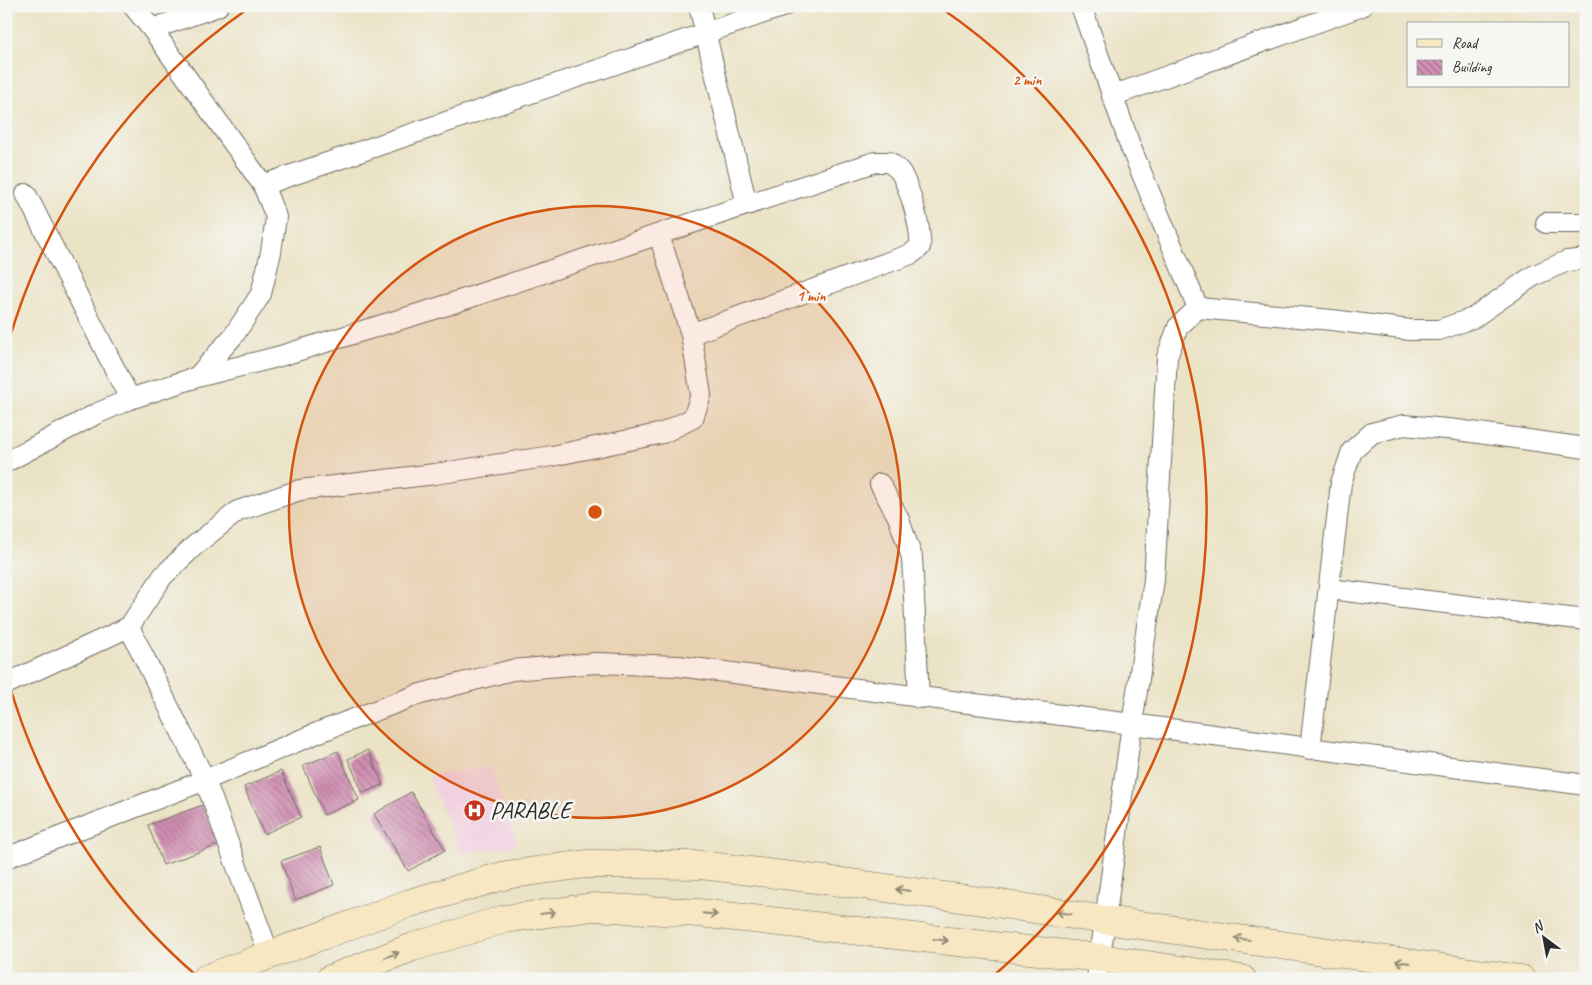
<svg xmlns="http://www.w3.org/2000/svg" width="1592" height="985" font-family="Caveat,sans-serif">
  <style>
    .built { fill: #f2cfe0 }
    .building { fill: url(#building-back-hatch) }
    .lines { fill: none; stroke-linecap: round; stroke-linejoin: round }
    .street-casing { stroke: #6e6b61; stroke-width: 22 }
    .secondary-casing { stroke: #6e6b61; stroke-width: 29 }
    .street { stroke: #fff; stroke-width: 20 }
    .secondary { stroke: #f7e8c3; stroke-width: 28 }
    .oneway { stroke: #918a77 }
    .ring { fill: none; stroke: #d5540f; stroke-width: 2.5 }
    .labels { text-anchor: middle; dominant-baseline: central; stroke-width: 5; stroke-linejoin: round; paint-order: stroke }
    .poi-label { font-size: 24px; fill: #2b2b2b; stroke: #f6f6f2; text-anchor: start }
    .centre { fill: #d5540f; stroke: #f6f6f2; stroke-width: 2.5 }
    .ring-label { font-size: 15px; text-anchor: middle; font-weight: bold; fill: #d5540f; stroke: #f6f6f2; stroke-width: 5; stroke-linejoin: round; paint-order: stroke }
  </style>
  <defs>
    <pattern id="building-back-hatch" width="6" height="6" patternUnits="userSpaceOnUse" patternTransform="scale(1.25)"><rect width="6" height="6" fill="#d08eb2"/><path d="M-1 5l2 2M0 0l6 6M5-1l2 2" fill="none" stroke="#a97491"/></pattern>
  </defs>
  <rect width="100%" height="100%" fill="#f6f6f2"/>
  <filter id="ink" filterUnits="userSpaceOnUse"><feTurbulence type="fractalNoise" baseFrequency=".02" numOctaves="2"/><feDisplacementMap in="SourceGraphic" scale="10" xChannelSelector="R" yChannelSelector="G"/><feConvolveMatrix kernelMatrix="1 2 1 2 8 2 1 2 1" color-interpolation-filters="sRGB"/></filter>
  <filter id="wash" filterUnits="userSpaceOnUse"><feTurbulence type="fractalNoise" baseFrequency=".0096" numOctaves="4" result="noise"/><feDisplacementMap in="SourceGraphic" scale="20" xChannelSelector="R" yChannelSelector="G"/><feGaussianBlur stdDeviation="1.12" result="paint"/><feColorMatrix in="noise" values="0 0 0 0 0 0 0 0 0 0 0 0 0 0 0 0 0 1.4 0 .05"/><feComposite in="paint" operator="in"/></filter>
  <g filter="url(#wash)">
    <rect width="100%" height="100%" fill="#ebe3c6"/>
    <!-- built -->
    <path class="built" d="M491 766 517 845 461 854 428 776Z"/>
    <g id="blocks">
      <!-- building -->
      <g class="building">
        <path d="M368 750 383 785 363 793 348 759Z"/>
        <path d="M338 751 359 800 324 815 303 766Z"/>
        <path d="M281 771 301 817 264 834 244 787Z"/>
        <path d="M411 792 445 850 408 871 374 814Z"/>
        <path d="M203 805 218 845 163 865 148 825Z"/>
        <path d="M320 847 334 885 295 900 281 861Z"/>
      </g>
    </g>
  </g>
  <g filter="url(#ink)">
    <use href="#blocks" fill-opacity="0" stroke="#6e6b61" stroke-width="1"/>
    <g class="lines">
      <defs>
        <g id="street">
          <path d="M133 6 152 29 263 185 276 217 271 252 261 294 234 335 197 377"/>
          <path d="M699 6 747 205"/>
          <path d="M1081 6 1131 148 1198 308"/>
          <path d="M152 29 218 6"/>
          <path d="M1112 96 1362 6"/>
          <path d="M263 185 784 6"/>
          <path d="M26 194 130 399"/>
          <path d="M1546 223H1586"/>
          <path d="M6 462 96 414 130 399 197 377 277 357 441 307 875 162H889C894 166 899 169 901 173 910 189 922 230 920 247L911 254 691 334"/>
          <path d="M880 484 898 517 912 557 919 698"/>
          <path d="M1329 589 1586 620"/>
          <path d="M129 627 205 780 269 954"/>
          <path d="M6 684 129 627 163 576 194 546 238 511 300 490 435 474 552 456 663 433 693 418 701 395 691 334 659 235"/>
          <path d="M1310 749 1341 483 1352 451 1372 433 1404 425 1457 430 1586 448"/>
          <path d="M6 858 205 780 322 731 417 695 512 670 596 663 678 666 1132 724 1586 785"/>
          <path d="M1097 979 1132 724 1154 580 1167 357 1178 327 1198 308 1332 320 1410 330H1439L1473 318 1533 276 1567 261 1586 259"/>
        </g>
        <g id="secondary">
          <path d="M205 979 410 903 506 875 586 864 701 865 849 883 989 902 1105 920 1521 979"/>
          <path d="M330 979 413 947 505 919 593 907 699 913 869 932 1100 958 1242 979"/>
        </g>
      </defs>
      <!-- street casing -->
      <use href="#street" class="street-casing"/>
      <!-- secondary casing -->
      <use href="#secondary" class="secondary-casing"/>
      <!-- street -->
      <use href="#street" class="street"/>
      <!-- secondary -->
      <use href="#secondary" class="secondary"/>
    </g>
    <!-- one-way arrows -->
    <defs><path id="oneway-shaft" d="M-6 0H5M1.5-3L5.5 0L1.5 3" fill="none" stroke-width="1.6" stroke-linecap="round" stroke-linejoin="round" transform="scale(1.25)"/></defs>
    <g class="oneway">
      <use href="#oneway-shaft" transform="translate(903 890) rotate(-172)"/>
      <use href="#oneway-shaft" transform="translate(548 913) rotate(-8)"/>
      <use href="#oneway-shaft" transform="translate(1064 913) rotate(-171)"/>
      <use href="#oneway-shaft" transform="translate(710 914) rotate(6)"/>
      <use href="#oneway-shaft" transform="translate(1242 939) rotate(-172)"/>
      <use href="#oneway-shaft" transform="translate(941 940) rotate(7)"/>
      <use href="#oneway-shaft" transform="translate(392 955) rotate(-21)"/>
      <use href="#oneway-shaft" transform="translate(1403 962) rotate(-172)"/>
    </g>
  </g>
  <!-- distance rings -->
  <circle cx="595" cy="512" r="306" fill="#d5540f" fill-opacity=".12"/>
  <g class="ring">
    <circle cx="595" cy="512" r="306"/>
    <path d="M198 977A611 611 0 0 1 8 680M8 344A611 611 0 0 1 249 8M941 8A611 611 0 0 1 992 977"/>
  </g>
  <!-- icons -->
  <defs>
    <symbol id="hospital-disc" viewBox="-11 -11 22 22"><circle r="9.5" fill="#c8321e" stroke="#f6f6f2"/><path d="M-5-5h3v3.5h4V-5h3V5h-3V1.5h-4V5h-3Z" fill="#fff"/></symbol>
  </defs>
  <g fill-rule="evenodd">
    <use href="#hospital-disc" x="462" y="798" width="25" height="25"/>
  </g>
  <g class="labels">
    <!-- poi labels -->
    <g class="poi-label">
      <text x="490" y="810">PARABLE</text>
    </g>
  </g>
  <circle cx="595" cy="512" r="8" class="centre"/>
  <g class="ring-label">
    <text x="1027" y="85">2 min</text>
    <text x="811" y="301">1 min</text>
  </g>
  <!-- margin -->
  <rect width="1592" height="985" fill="none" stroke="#f6f6f2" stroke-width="25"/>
  <!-- legend -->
  <rect x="1407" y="22" width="162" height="65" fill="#f6f6f2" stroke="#a5a5a2"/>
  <rect x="1417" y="39" width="25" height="8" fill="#f7e8c3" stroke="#a5a5a2"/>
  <text x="1452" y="48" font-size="15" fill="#2b2b2b">Road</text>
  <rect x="1417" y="60" width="25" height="15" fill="url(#building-back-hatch)" stroke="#a5a5a2"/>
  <text x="1452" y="72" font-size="15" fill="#2b2b2b">Building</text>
  <!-- north arrow -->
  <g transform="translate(1544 938) rotate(328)" stroke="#f6f6f2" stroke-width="4" paint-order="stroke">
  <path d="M0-4L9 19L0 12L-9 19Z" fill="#2b2b2b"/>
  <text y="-8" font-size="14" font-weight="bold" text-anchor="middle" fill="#2b2b2b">N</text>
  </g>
</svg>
